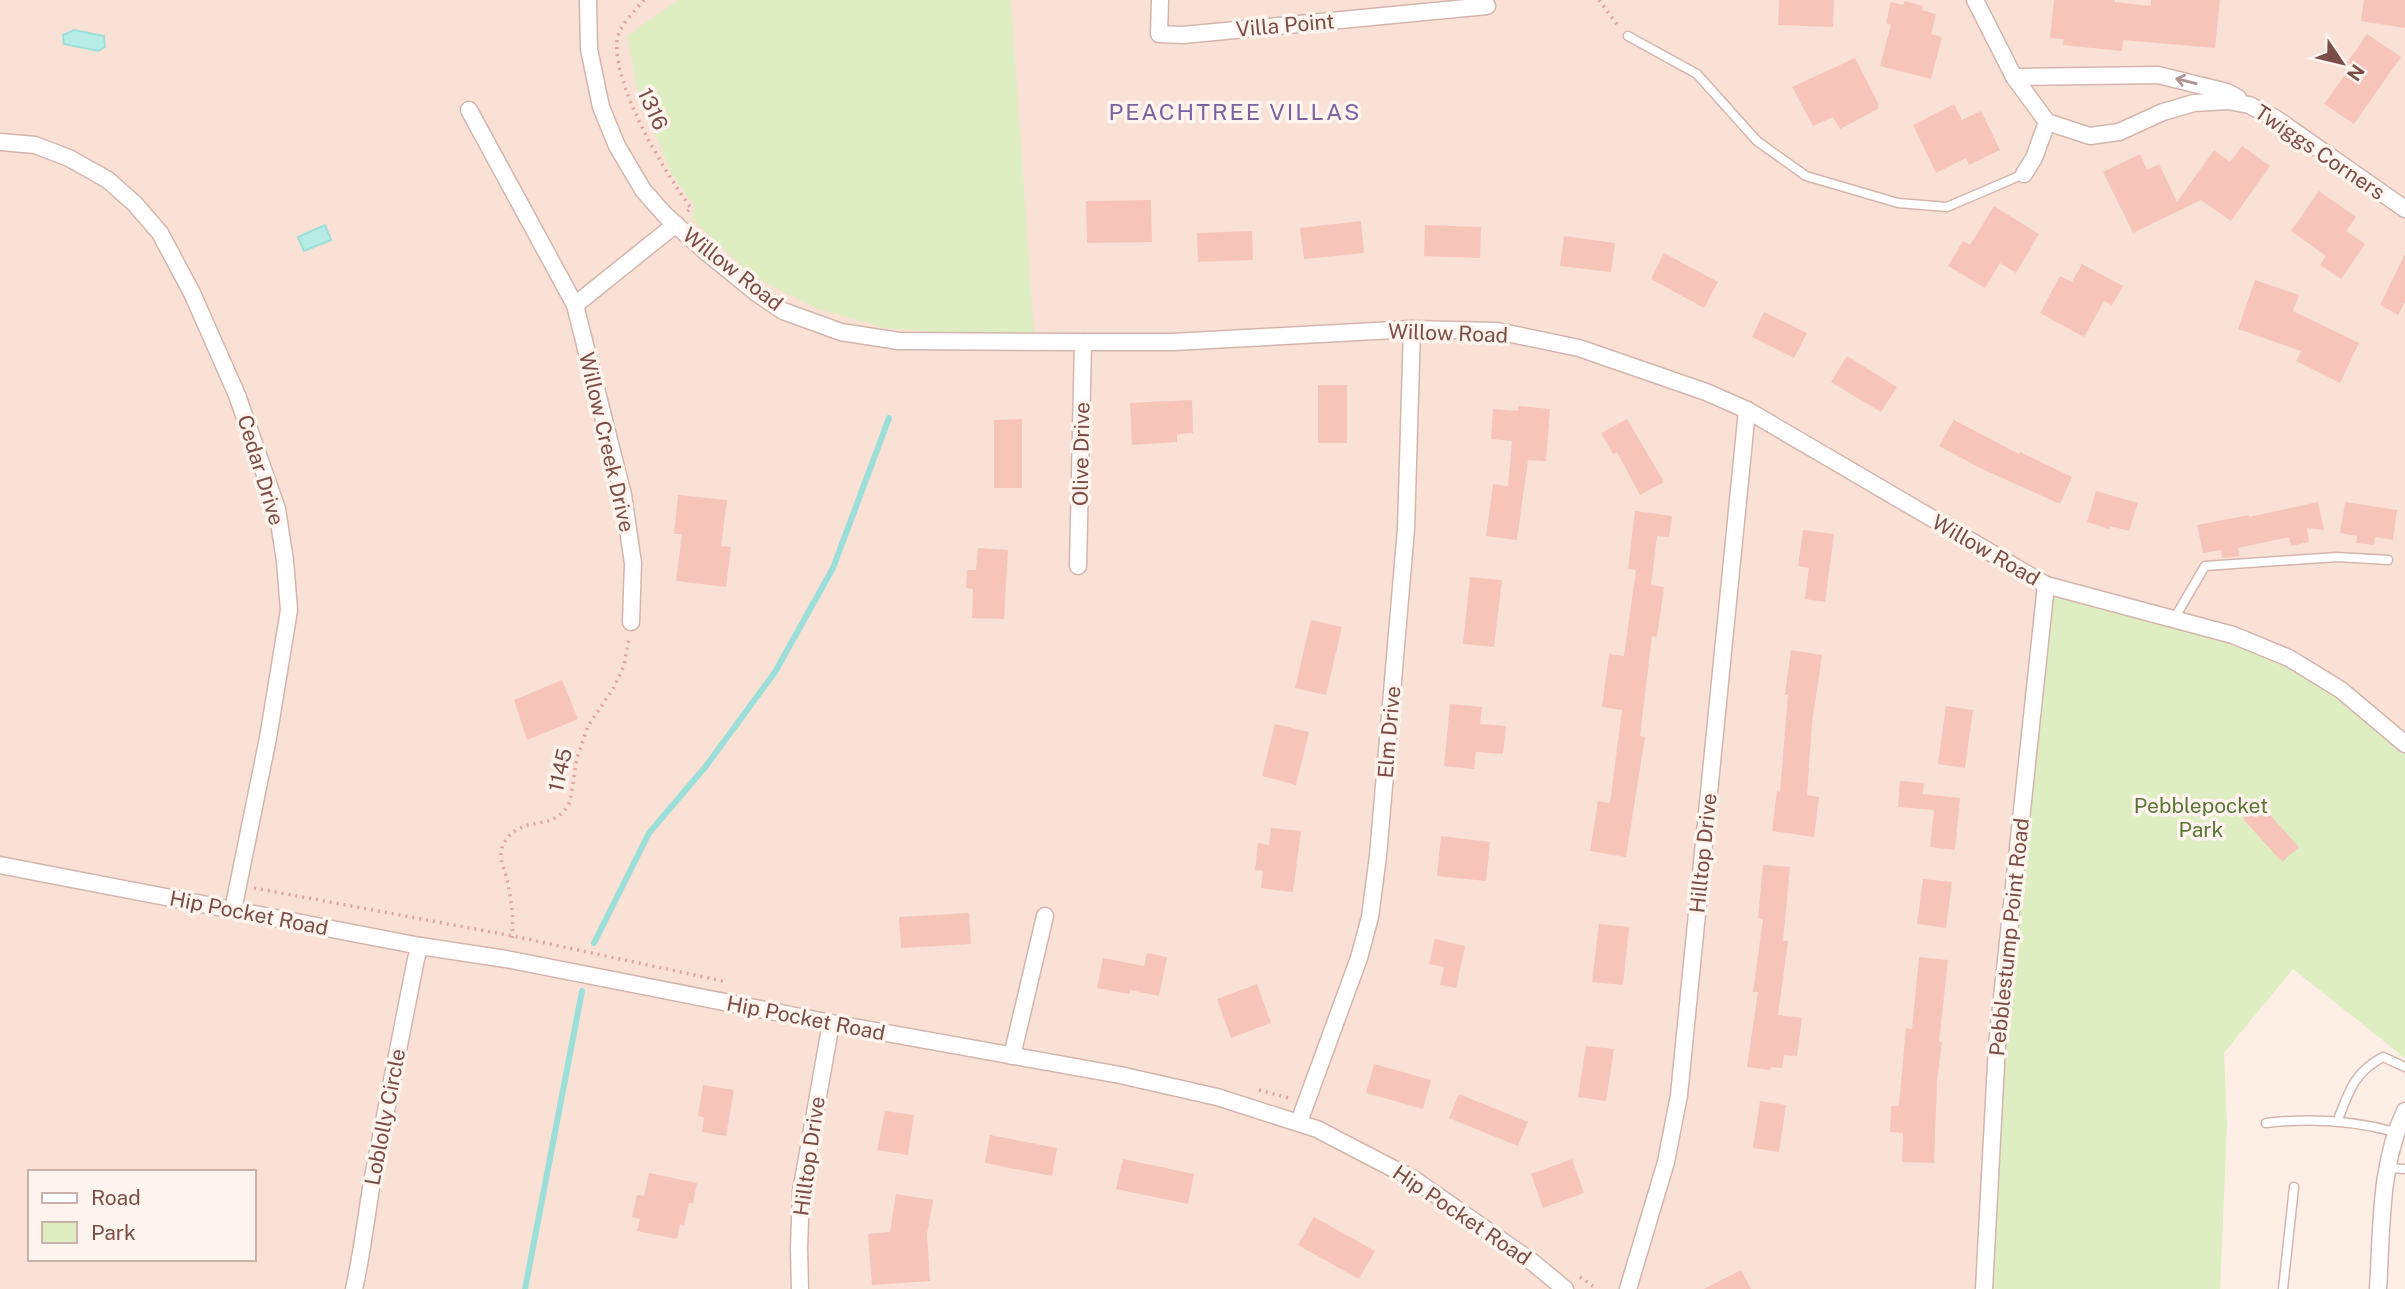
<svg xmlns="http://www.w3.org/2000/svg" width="2405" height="1289" font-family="'Public Sans',sans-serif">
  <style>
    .residential { fill: #f9e1d6; fill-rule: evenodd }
    .green { fill: #deeec2 }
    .water { fill: #b7ebe6; stroke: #9cded8; stroke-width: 2 }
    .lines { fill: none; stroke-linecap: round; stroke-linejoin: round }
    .stream { stroke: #9cded8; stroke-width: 6 }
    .building { fill: #f7c4ba }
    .service-casing { stroke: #d4b5ad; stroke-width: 11 }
    .minor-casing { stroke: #d4b5ad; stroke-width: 19 }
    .path { stroke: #dda69d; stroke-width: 3.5; stroke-dasharray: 2 5; stroke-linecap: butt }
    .service { stroke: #fff; stroke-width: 8 }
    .minor { stroke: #fff; stroke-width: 16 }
    .oneway { stroke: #b09491 }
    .labels { text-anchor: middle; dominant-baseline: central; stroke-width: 7; stroke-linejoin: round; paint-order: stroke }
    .street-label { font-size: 21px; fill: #7b4d47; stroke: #fff4ee }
    .park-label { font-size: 21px; fill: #597638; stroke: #fff4ee }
    .neighbourhood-label { font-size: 23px; letter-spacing: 2px; fill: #7c629f; stroke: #fff4ee }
  </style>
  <rect width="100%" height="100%" fill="#feefe6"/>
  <!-- residential -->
  <path class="residential" d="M0 0H2405V743L2277 652 1984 1289H0ZM30 1172H254V1259H30Z"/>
  <!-- green -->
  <g class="green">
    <path d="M678 0H1011L1034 334 986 336 885 328 815 308 751 275 691 218 695 207 672 174 638 93 627 36Z"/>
    <path d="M2046 585 2277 652 2405 748V1058L2293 969 2224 1053 2227 1126 2220 1289H1984L1997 1045Z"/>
  </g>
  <!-- water -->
  <g class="water">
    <path d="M74 30 104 36 105 47 98 51 64 44 63 35Z"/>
    <path d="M325 225 331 240 304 251 298 237Z"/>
  </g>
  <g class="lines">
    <!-- stream -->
    <g class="stream">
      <path d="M594 943 649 833 706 766 775 672 833 568 889 418"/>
      <path d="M525 1289 582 991"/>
    </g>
  </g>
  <!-- building -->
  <g class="building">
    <path d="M1779 0H1834L1833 27 1778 25Z"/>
    <path d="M2054 0H2115V2L2151 6V0H2220L2215 48 2123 40 2122 51 2063 45 2064 39 2050 38Z"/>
    <path d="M2364 0H2405V28L2361 21Z"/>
    <path d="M1905 1 1923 6 1922 10 1936 14 1931 34 1942 37 1931 79 1880 66 1891 25 1886 23 1891 2 1903 5Z"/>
    <path d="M2367 34 2401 57 2354 124 2324 104 2351 66 2347 63Z"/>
    <path d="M1855 58 1878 103V109L1840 129 1833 117 1813 126 1792 87Z"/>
    <path d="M1954 104 1962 120 1981 111 2000 150 1969 165 1966 158 1936 173 1913 125Z"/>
    <path d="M2242 146 2270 166 2231 221 2201 200 2133 233 2103 172 2140 154 2147 170 2159 164 2177 202 2214 150 2230 162Z"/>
    <path d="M2319 191 2356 217 2346 231 2365 244 2341 279 2320 265 2326 256 2291 231Z"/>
    <path d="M1151 200 1152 242 1087 243 1086 201Z"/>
    <path d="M1994 206 2039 234 2016 273 2000 263 1985 288 1948 266 1963 241 1970 245Z"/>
    <path d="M1361 221 1364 253 1304 259 1300 228Z"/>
    <path d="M1425 225 1481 227 1480 258 1424 256Z"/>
    <path d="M1252 231 1253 260 1198 262 1197 233Z"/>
    <path d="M1564 236 1615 243 1611 272 1560 266Z"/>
    <path d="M1664 253 1718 282 1704 308 1651 279Z"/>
    <path d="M2405 254V302L2398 315 2380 305Z"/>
    <path d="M2082 264 2123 286 2112 305 2104 301 2084 337 2040 313 2060 276 2072 282Z"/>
    <path d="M2255 280 2299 295 2293 311 2359 343 2340 383 2296 361 2301 351 2238 329Z"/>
    <path d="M1764 312 1807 333 1794 358 1752 337Z"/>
    <path d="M1847 356 1897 387 1881 412 1831 382Z"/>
    <rect x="1318" y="385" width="29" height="58"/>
    <path d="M1192 400 1193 433 1177 434V442L1132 445 1130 403Z"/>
    <path d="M1518 406 1550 409 1546 461 1528 460 1517 540 1486 536 1493 484 1508 486 1512 441 1491 439 1493 409 1518 411Z"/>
    <path d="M1022 419V488H994V420Z"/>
    <path d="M1627 419 1664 482 1640 495 1617 452 1613 454 1601 433Z"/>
    <path d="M1954 420 2019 454 2020 452 2072 477 2060 504 1982 469 1939 446Z"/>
    <path d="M2096 491 2138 503 2129 531 2110 526 2109 529 2087 522Z"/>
    <path d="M678 495 727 500 721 546 731 547 726 587 676 581 682 534H674Z"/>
    <path d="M2318 502 2324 530 2307 528 2309 542 2291 546 2289 537 2238 548 2239 556 2222 558 2221 550 2203 553 2197 525 2249 515V517Z"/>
    <path d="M2345 502 2397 510 2393 540 2375 537 2374 545 2356 543 2357 536 2340 533Z"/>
    <path d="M1635 511 1672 516 1669 537 1657 536 1651 585 1664 587 1657 637 1652 636 1640 736 1645 737 1626 857 1590 851 1598 801 1610 803 1622 710 1602 707 1609 654 1624 656 1636 570 1628 569Z"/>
    <path d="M1803 530 1834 534 1825 602 1805 599 1809 568 1798 566Z"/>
    <path d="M978 548 1008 550 1004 619 972 618 973 589 966 588 967 570H976Z"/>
    <path d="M1470 577 1502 580 1494 647 1463 644Z"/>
    <path d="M1311 620 1342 627 1326 695 1295 688Z"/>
    <path d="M1791 650 1822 655 1812 723 1807 795 1819 797 1814 837 1772 831 1777 791 1780 792 1788 695H1785Z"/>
    <path d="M562 680 578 719 527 740 514 700Z"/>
    <path d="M1450 704 1482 707 1480 724 1506 726 1503 754 1476 752 1474 769 1444 766Z"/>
    <path d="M1946 706 1973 710 1965 768 1938 764Z"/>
    <path d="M1275 724 1309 732 1296 785 1262 776Z"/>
    <path d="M1900 781 1924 783 1923 794 1960 798 1955 850 1930 847 1934 810 1898 807Z"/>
    <path d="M2260 804 2299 847 2282 862 2243 819Z"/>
    <path d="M1271 828 1301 831 1293 892 1261 888 1263 871 1255 870 1258 843 1269 845Z"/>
    <path d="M1441 836 1490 842 1486 881 1437 876Z"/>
    <path d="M1763 865 1790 867 1783 941H1788L1778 1015 1802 1018 1797 1056 1784 1055 1782 1068 1771 1067 1770 1070 1747 1067 1758 992H1753L1763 919 1758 918Z"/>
    <path d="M1923 879 1952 882 1946 928 1917 924Z"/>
    <path d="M969 913 971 944 901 948 899 917Z"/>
    <path d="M1599 924 1629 927 1623 985 1592 982Z"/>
    <path d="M1435 939 1465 946 1456 988 1440 985 1444 967 1429 964Z"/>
    <path d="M1147 953 1167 957 1159 996 1130 990 1129 994 1097 988 1103 958 1144 966Z"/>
    <path d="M1919 957 1948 960 1939 1042H1942L1937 1081 1934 1163 1902 1162 1903 1133 1890 1132 1891 1106H1899L1906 1028 1912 1029Z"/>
    <path d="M1257 984 1271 1023 1231 1038 1217 999Z"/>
    <path d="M1586 1046 1614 1049 1606 1101 1578 1097Z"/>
    <path d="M1374 1064 1431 1080 1423 1109 1366 1093Z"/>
    <path d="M703 1085 734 1090 726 1136 702 1132 704 1117 698 1116Z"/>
    <path d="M1459 1094 1528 1122 1518 1146 1449 1118Z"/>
    <path d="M1760 1101 1786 1105 1779 1152 1753 1148Z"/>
    <path d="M885 1111 914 1115 908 1155 877 1150Z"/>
    <path d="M990 1135 1057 1148 1052 1176 985 1163Z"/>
    <path d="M1123 1159 1194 1174 1188 1204 1116 1189Z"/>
    <path d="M1572 1159 1584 1193 1543 1208 1531 1174Z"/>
    <path d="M649 1173 697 1183 693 1203H689L684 1225 680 1224 677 1239 637 1231 640 1219 632 1217 637 1195 644 1196Z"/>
    <path d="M896 1194 933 1200 927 1234 930 1281 872 1285 868 1234 890 1232Z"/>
    <path d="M1314 1217 1375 1251 1359 1279 1298 1245Z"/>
    <path d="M1741 1270 1751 1289H1704Z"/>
  </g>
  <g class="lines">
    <defs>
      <g id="service">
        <path d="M1628 36 1697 74 1757 141 1806 176 1898 203 1947 207 2024 174"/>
        <path d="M2174 619 2205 566 2337 557 2388 560"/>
        <path d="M2337 1122C2349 1092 2353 1073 2383 1057L2405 1067"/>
        <path d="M2266 1123C2309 1118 2353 1120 2395 1132"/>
        <path d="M2387 1168 2405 1169"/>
        <path d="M2283 1289 2294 1187"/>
      </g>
      <g id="minor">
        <path d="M588 0 589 49 601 107 617 146 643 190 665 215 705 251 758 294 783 311 841 332 899 341 1083 342H1173L1412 329 1497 331 1579 348 1706 392 1747 410 2046 585 2233 635 2289 658 2341 690 2405 744"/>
        <path d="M1160 0 1159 34 1183 35 1487 6"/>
        <path d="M1975 0 2014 77 2047 122 2090 136 2119 132 2163 112 2194 103 2228 101 2249 105 2275 118 2405 209"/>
        <path d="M2014 77 2158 75 2227 92 2238 98"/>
        <path d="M469 110 575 305 623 495 633 563 631 622"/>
        <path d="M0 142 35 145 69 158 108 180 135 204 160 233 192 293 237 395 277 509 285 561 289 610 268 738 233 910"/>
        <path d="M2024 174 2034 158 2047 122"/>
        <path d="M575 305 676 224"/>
        <path d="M1078 566 1083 342"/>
        <path d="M0 865 420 946 506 959 831 1023 1120 1075 1217 1097 1317 1129 1415 1180 1531 1261 1565 1289"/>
        <path d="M1012 1056 1045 916"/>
        <path d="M1299 1122 1359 958 1370 917 1378 856 1406 529 1412 329"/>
        <path d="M354 1289C362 1254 366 1218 372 1182 386 1108 401 1034 416 959L420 946"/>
        <path d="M800 1289 799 1248 801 1192 831 1023"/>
        <path d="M1628 1289 1666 1162 1679 1095 1747 410"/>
        <path d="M1984 1289 1997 1045 2046 585"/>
        <path d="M2378 1289C2382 1229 2379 1166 2405 1111"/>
      </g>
    </defs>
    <!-- service casing -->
    <use href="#service" class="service-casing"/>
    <!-- minor casing -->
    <use href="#minor" class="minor-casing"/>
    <!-- path -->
    <g class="path">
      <path d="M644 0C635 11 618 26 617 41 613 87 664 171 691 208L687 212"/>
      <path d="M1599 0 1619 27"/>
      <path d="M254 888 513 936 727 982"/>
      <path d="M512 938C514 918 511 899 507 879 505 872 500 860 501 853 502 844 508 835 515 831 537 817 554 830 570 802L577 758 588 726 613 689 624 666 629 638"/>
      <path d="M1259 1090 1289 1098"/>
      <path d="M1580 1277 1597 1289"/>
    </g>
    <!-- service -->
    <use href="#service" class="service"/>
    <!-- minor -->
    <use href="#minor" class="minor"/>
  </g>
  <!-- one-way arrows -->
  <defs><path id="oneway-shaft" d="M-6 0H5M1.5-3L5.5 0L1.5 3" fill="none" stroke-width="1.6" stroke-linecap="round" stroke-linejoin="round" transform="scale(1.75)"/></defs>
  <use class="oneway" href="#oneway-shaft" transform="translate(2186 81) rotate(-166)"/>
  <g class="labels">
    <!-- street labels -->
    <g class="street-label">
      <text transform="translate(1285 25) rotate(-5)">Villa Point</text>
      <text transform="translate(653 109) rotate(65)">1316</text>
      <text transform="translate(2320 152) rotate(34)">Twiggs Corners</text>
      <text transform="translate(733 269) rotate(38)">Willow Road</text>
      <text transform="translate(1448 333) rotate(2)">Willow Road</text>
      <text transform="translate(607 442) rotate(77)">Willow Creek Drive</text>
      <text transform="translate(1081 454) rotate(-89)">Olive Drive</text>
      <text transform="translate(261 470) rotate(73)">Cedar Drive</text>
      <text transform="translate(1986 550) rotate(30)">Willow Road</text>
      <text transform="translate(1389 732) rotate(-85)">Elm Drive</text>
      <text transform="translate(560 770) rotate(-77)">1145</text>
      <text transform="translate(1703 853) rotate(-84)">Hilltop Drive</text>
      <text transform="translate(249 913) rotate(11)">Hip Pocket Road</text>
      <text transform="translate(2009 937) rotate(-84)">Pebblestump Point Road</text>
      <text transform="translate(806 1018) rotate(11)">Hip Pocket Road</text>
      <text transform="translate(385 1117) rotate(-79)">Loblolly Circle</text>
      <text transform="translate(809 1156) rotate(-82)">Hilltop Drive</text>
      <text transform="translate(1462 1215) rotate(34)">Hip Pocket Road</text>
    </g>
    <!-- park labels -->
    <g class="park-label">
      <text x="2201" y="805">Pebblepocket<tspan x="2201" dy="24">Park</tspan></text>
    </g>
    <!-- neighbourhood labels -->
    <g class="neighbourhood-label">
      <text x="1235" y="111">PEACHTREE VILLAS</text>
    </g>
  </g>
  <!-- legend -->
  <rect x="28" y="1170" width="228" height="91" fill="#fff4ee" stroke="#cab1ab" stroke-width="2"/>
  <rect x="42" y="1193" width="35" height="10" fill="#ffffff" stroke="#cab1ab" stroke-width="2"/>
  <text x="91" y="1205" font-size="21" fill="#7b4d47">Road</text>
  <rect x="42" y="1222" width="35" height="21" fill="#deeec2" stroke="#cab1ab" stroke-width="2"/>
  <text x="91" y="1240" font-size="21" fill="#7b4d47">Park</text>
  <!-- north arrow -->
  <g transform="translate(2342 63) rotate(125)" stroke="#fff4ee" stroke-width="5" paint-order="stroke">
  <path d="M0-5L12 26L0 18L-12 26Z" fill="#7b4d47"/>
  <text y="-10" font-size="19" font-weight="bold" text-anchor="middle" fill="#7b4d47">N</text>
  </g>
</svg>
